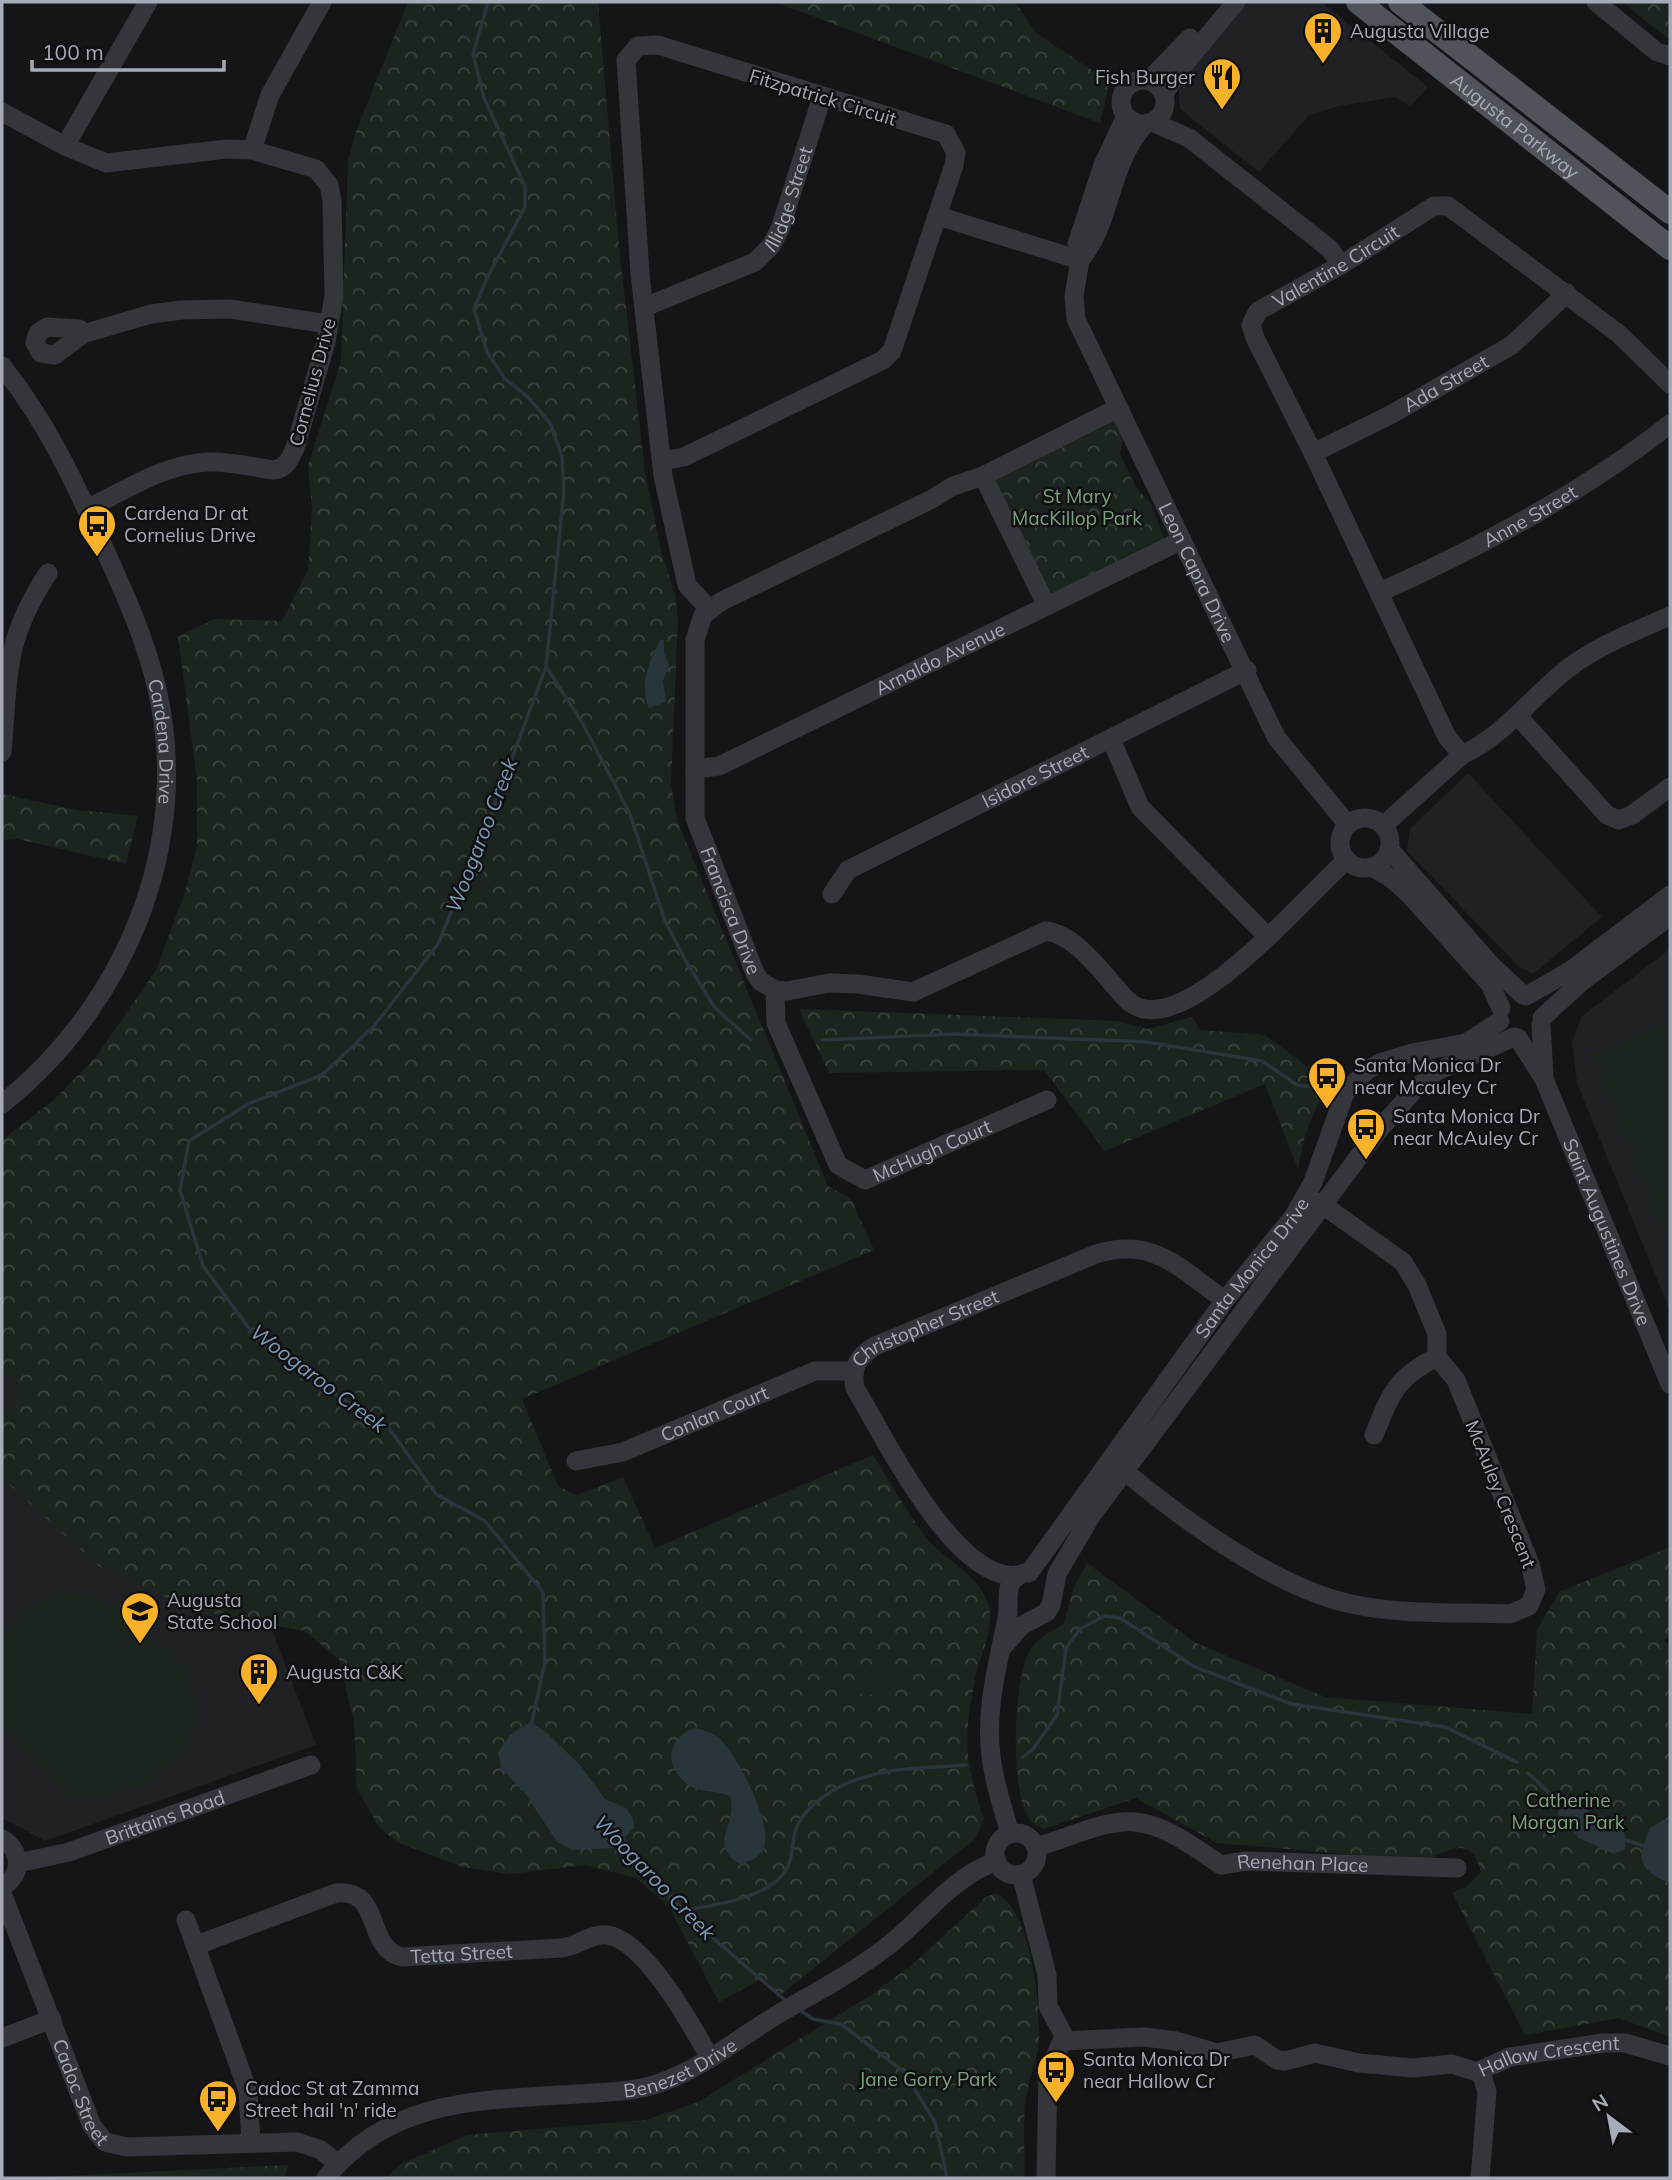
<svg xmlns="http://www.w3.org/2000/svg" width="1672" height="2180" font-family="Mulish,sans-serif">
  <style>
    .built { fill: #202124 }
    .forest { fill: url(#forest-crowns) }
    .pitch { fill: #1c251d }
    .water { fill: #2a343b }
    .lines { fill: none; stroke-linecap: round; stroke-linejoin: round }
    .stream { stroke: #2a343b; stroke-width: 3.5 }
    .minor { stroke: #35363c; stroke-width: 19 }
    .major { stroke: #51535b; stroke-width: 24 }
    .labels { text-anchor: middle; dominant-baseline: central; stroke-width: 5; stroke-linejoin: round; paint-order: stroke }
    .poi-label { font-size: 19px; fill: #a6abb7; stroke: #101012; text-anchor: start }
    .street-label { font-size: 19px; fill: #a6abb7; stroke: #101012 }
    .park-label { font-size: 19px; fill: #7ca37e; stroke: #101012 }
    .water-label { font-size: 21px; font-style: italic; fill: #7b9ab4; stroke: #101012 }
  </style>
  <defs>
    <pattern id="forest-crowns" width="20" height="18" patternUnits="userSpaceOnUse" patternTransform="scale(1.75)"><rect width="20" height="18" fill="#1c251d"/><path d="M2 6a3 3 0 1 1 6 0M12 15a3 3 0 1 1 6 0" fill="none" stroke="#3a423c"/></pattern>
  </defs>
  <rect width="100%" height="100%" fill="#151517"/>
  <!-- built -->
  <g class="built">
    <path d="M1248 2H1321L1428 87 1410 107 1396 97 1338 106 1308 116 1259 172 1180 109 1178 86Z"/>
    <path d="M1468 773 1602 917 1533 974 1518 966 1407 851 1410 829Z"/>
    <path d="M1670 949V1311L1577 1083 1572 1042 1582 1016Z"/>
    <path d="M2 1375 29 1378 240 1546 316 1745 45 1841 2 1818Z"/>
  </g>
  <!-- forest -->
  <g class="forest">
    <path d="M408 2H598L619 247 645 472 661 551 675 594 678 620 671 784 677 820 828 1186 851 1199 874 1250 522 1399 558 1486 577 1495 623 1477 655 1548 873 1455C890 1482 906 1511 925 1536 944 1561 979 1573 989 1606 995 1629 978 1660 974 1684 963 1743 965 1762 984 1819L976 1838 779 1996 760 1980 719 2002 668 1905 636 1878 585 1865 510 1874 462 1867 397 1842 379 1827 357 1789 354 1723 339 1659 304 1631 191 1609 100 1567 2 1478V1420L19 1403 14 1379 2 1375V1140L54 1100 96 1057 156 970 184 895 197 846V779L178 637 214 619 282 621 308 570 312 509 308 466 341 361 348 160 357 129Z"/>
    <path d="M775 2H1015L1037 34 1110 82 1100 123Z"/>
    <path d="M1622 2H1670V40Z"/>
    <path d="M1115 418 1124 434 1120 454 1135 486 1151 504 1164 538 1052 593 993 477Z"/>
    <path d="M2 794 77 810 138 816 126 864 18 839 2 840Z"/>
    <path d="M799 1009 1117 1021 1148 1029 1192 1017 1200 1030 1265 1035 1307 1066 1341 1068 1317 1106 1305 1135 1298 1169 1265 1084 1105 1151 1044 1070 829 1073Z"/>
    <path d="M1670 1547V1634L1664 1641 1670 1646V2037L1619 2018 1525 2035 1452 1893 1467 1886 1481 1872C1472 1835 1449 1849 1425 1861L1217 1843 1136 1798 1044 1829C1040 1827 1033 1824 1030 1820 1009 1792 1013 1680 1030 1650 1037 1637 1053 1632 1064 1623L1074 1587 1087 1563 1196 1643 1325 1697 1532 1714 1537 1630 1559 1592Z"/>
    <path d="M996 1893C1031 1910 1040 2003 1039 2039 1039 2056 1030 2074 1027 2092 1022 2119 1025 2151 1025 2178H386L401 2164 467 2135 646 2120 698 2102 874 1993 913 1964 986 1897Z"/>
    <path d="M288 2165 284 2178H26Z"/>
  </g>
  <!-- pitch -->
  <g class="pitch">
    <path d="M1670 1022V1228L1664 1230 1592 1054Z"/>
    <path d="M52 1592 80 1594 116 1605 183 1669 195 1693 196 1724 180 1758 145 1784 95 1798 67 1795 2 1729V1640L23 1613Z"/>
    <path d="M886 1666 894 1686 863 1698 856 1678Z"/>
  </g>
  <!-- water -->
  <g class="water">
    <path d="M660 640H664V653L669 665 663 681 666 702 649 708C639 683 649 663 660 640Z"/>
    <path d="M530 1722 546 1732 580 1765 605 1799 626 1808 633 1819 634 1828 614 1848 573 1850 557 1842 525 1793 501 1768 498 1752 510 1735Z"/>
    <path d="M694 1728C703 1730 712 1732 719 1738 737 1754 775 1827 763 1850 758 1859 749 1861 740 1864 706 1844 739 1824 730 1796 716 1790 699 1793 687 1784 663 1765 667 1739 694 1728Z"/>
    <path d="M1566 1798H1572L1599 1819 1618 1825 1625 1835V1849L1614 1854 1579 1838 1557 1813Z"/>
    <path d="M1665 1819 1670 1820V1884C1638 1868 1636 1861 1650 1828Z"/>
  </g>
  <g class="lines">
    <!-- stream -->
    <g class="stream">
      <path d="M488 2 473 54 484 98 525 186V207L487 278 474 309 487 352 505 379 528 397 550 423 562 456 564 491 546 667 488 823 438 944 374 1026 322 1075 248 1104 189 1141 180 1190 203 1266 254 1335 316 1382 389 1428 436 1494 485 1521 543 1592 545 1662 531 1726"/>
      <path d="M547 668 583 724 630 814 665 921 687 963 715 1008 751 1040"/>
      <path d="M822 1040 955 1034 1147 1042 1262 1061 1297 1085 1315 1087"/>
      <path d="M1023 1757 1033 1749 1057 1715 1066 1648 1080 1629 1104 1616 1120 1618 1195 1667 1291 1704 1445 1727 1517 1762"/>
      <path d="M1528 1773 1563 1806"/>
      <path d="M623 1839 659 1885 697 1924 786 2001"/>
      <path d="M1622 1839 1648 1847"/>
      <path d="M683 1910C712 1906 774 1898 788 1866 796 1849 789 1834 803 1816 843 1767 909 1769 966 1765"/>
      <path d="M798 2009 813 2019 841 2024 903 2071 935 2122 947 2178"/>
    </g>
    <!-- minor -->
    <g class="minor">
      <path d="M1596 2 1657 52 1670 56"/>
      <circle cx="1143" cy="102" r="22"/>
      <path d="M1149 80 1190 38"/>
      <path d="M1164 94 1177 73 1236 2"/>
      <path d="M2 112 65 146 106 163 227 149 252 150 316 169 329 185 332 201 334 296 326 342 295 448C290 459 286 469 273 470 252 467 229 461 208 462 164 464 126 490 87 509"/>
      <path id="s1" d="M1126 116 1103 165 1077 244 1080 260 1074 296 1076 319 1276 737 1348 825"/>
      <path d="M1152 122 1189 138 1330 249 1341 265"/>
      <path d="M65 146 148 2"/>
      <path d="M252 150 270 95 322 2"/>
      <path d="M938 216 1080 260"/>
      <path d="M1080 260C1113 221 1107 167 1145 124"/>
      <path id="s2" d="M645 307 755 262 771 246 780 229 822 97"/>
      <path d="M83 334 79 329 47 327 38 333 35 343 41 353 55 355 83 334 151 314 182 310 230 309 328 324"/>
      <path id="s3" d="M2 366C45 420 73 478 101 541 123 590 145 637 157 689 193 846 124 1007 2 1104"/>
      <path id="s4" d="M1118 408 983 476 953 486 932 499 722 601 703 615 695 640V818L755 973 760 981 775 990 787 991 829 983 858 984 913 992 1046 931C1078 935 1105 977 1126 999 1177 1052 1308 892 1347 860"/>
      <path id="s5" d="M1313 453 1392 414 1512 345 1567 293"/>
      <path d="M662 461 684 457 883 360 892 351 954 165 956 153 946 134 658 45 638 46 626 60 640 274 663 476 687 585 709 609"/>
      <path d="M983 476 1046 604"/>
      <path id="s6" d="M1380 592C1477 549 1587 490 1670 424"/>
      <path d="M1517 715 1607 815 1619 820 1632 815 1670 787"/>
      <path d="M1111 739 1140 807 1267 936"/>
      <path d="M2 752C9 675 3 642 48 573"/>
      <path d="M1462 755C1502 736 1528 702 1561 674 1593 647 1633 632 1670 616"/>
      <path id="s7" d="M695 769 719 766 1182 540"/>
      <circle cx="1365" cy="843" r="25"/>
      <path id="s8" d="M1384 825 1462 755 1447 737 1313 453 1255 338 1251 325 1258 311 1341 265 1434 206H1448L1619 334 1670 384"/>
      <path d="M1390 850 1492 966 1523 995"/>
      <path d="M1372 867 1391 878 1407 892 1490 984 1501 1008"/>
      <path id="s9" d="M832 894 848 870 1247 670"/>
      <path id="s10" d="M775 990 776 1023 838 1165 865 1180 1047 1100"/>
      <path d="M1526 996 1570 971 1670 895"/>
      <path d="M1542 1018 1580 983 1670 916"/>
      <path d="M1541 1025 1544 1076"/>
      <path id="s11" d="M1518 1038 1544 1079 1670 1384"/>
      <path d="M1374 1435C1391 1394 1395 1378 1437 1357"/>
      <path d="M1111 1460C1174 1513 1270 1586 1351 1604 1401 1615 1458 1612 1510 1614L1529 1606 1536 1589 1530 1564 1456 1380 1437 1357V1334L1417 1285 1403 1262 1323 1205 1306 1197"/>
      <path id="s12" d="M576 1461 623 1452 815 1371H853"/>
      <path id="s13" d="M1029 1573 1225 1300 1294 1216 1313 1182 1345 1093 1366 1071 1380 1063 1412 1053 1466 1043 1500 1021"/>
      <path id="s14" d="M1019 1575C956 1585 884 1436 855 1388 851 1368 858 1356 875 1346L1096 1254C1155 1236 1180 1270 1225 1300"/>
      <path d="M1001 1649 1021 1626 1047 1612 1051 1605 1057 1574 1091 1516 1378 1131 1415 1089 1437 1071 1514 1037"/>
      <circle cx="1016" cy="1854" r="21"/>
      <path d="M1010 1834C1003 1808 994 1783 991 1756 985 1709 998 1664 1007 1618 1011 1600 1001 1582 1024 1573"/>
      <path d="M2 1839C22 1851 23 1875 2 1887"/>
      <path id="s15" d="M1036 1847C1067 1839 1104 1819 1135 1822 1167 1825 1196 1849 1221 1865L1246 1861 1457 1868"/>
      <path id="s16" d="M18 1863 69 1852 311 1765"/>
      <path d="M1021 1874 1047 1975 1048 2006 1064 2036 1048 2074 1046 2178"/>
      <path id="s17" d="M2 1893 92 2126 105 2142 127 2147 297 2142 321 2150 338 2164"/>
      <path d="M186 1920 248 2091 251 2142"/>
      <path id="s18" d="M197 1945 336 1893C383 1888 364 1946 401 1957L561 1948C577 1947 591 1933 607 1935 645 1940 692 2026 710 2058"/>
      <path d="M2 2038 52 2019"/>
      <path id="s19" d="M1063 2041 1144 2037 1176 2041 1217 2053 1255 2045 1277 2060 1285 2061 1315 2053 1359 2063 1413 2068 1452 2064 1477 2072 1510 2057 1603 2043H1625L1670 2056"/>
      <path id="s20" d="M326 2178C390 2097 486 2100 579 2094 604 2092 633 2092 657 2084 699 2070 735 2041 772 2018 810 1995 850 1975 885 1948 924 1919 949 1878 997 1861"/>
      <path d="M1480 2178 1487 2092 1481 2072"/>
    </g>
    <!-- major -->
    <g class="major">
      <path id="s21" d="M1358 2 1670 248"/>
      <path d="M1400 2 1670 212"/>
    </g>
  </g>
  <!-- icons -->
  <defs>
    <symbol id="building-pin" viewBox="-11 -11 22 30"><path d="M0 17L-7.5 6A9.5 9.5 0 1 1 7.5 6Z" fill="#f9b12a" stroke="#101012"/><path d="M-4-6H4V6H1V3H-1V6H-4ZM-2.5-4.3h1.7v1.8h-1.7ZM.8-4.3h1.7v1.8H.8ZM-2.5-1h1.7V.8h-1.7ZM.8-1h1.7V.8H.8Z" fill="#111"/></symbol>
    <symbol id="restaurant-pin" viewBox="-11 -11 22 30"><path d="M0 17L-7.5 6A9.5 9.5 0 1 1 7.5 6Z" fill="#f9b12a" stroke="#101012"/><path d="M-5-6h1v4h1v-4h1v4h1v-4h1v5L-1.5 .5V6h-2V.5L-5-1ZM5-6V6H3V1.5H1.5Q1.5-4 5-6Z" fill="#111"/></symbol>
    <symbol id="bus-pin" viewBox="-11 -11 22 30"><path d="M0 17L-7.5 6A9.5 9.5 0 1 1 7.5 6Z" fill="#f9b12a" stroke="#101012"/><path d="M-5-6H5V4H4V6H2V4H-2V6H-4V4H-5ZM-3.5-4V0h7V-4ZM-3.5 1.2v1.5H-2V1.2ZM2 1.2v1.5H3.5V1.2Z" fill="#111"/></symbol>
    <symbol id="school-pin" viewBox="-11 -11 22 30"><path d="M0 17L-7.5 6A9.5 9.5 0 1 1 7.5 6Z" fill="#f9b12a" stroke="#101012"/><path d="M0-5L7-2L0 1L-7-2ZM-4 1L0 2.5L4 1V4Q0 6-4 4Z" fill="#111"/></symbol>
  </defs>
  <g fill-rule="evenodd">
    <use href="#building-pin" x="1301" y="9" width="44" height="60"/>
    <use href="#restaurant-pin" x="1200" y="55" width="44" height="60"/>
    <use href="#bus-pin" x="75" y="502" width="44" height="60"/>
    <use href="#bus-pin" x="1305" y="1054" width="44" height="60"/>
    <use href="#bus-pin" x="1344" y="1105" width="44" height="60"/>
    <use href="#school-pin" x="118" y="1589" width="44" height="60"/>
    <use href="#building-pin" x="237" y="1650" width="44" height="60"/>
    <use href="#bus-pin" x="1034" y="2048" width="44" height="60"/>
    <use href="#bus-pin" x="196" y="2077" width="44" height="60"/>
  </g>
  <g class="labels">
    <!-- poi labels -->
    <g class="poi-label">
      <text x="1350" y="31">Augusta Village</text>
      <text x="1195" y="77" text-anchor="end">Fish Burger</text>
      <text x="124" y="513">Cardena Dr at<tspan x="124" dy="22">Cornelius Drive</tspan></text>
      <text x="1354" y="1065">Santa Monica Dr<tspan x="1354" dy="22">near Mcauley Cr</tspan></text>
      <text x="1393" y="1116">Santa Monica Dr<tspan x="1393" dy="22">near McAuley Cr</tspan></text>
      <text x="167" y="1600">Augusta<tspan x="167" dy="22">State School</tspan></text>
      <text x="286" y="1672">Augusta C&amp;K</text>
      <text x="1083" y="2059">Santa Monica Dr<tspan x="1083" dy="22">near Hallow Cr</tspan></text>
      <text x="245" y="2088">Cadoc St at Zamma<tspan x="245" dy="22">Street hail 'n' ride</tspan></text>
    </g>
    <!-- street labels -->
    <g class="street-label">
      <text transform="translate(823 97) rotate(17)">Fitzpatrick Circuit</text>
      <text stroke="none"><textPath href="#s21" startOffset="200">Augusta Parkway</textPath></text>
      <text stroke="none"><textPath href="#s2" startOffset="192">Illidge Street</textPath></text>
      <text stroke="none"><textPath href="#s8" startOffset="690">Valentine Circuit</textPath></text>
      <text transform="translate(312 382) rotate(-75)">Cornelius Drive</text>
      <text stroke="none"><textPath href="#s5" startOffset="150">Ada Street</textPath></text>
      <text stroke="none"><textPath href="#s6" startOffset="168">Anne Street</textPath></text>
      <text stroke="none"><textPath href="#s1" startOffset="494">Leon Capra Drive</textPath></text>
      <text stroke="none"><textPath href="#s7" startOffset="270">Arnaldo Avenue</textPath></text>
      <text stroke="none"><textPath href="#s3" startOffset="413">Cardena Drive</textPath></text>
      <text stroke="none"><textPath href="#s9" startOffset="238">Isidore Street</textPath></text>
      <text stroke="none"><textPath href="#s4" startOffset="768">Francisca Drive</textPath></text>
      <text stroke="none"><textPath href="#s10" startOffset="292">McHugh Court</textPath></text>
      <text stroke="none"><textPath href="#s11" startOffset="214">Saint Augustines Drive</textPath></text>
      <text stroke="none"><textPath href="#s13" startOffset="378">Santa Monica Drive</textPath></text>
      <text stroke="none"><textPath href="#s14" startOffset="362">Christopher Street</textPath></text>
      <text stroke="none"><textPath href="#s12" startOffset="147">Conlan Court</textPath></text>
      <text transform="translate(1501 1494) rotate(68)">McAuley Crescent</text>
      <text stroke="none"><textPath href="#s16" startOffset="154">Brittains Road</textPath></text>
      <text stroke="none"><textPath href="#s15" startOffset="282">Renehan Place</textPath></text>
      <text stroke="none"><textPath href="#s18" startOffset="308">Tetta Street</textPath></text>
      <text stroke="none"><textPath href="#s19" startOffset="500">Hallow Crescent</textPath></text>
      <text stroke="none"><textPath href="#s20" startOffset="382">Benezet Drive</textPath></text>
      <text stroke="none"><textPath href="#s17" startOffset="214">Cadoc Street</textPath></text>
    </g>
    <!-- park labels -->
    <g class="park-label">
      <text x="1077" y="496">St Mary<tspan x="1077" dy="22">MacKillop Park</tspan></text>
      <text x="1568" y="1800">Catherine<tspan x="1568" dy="22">Morgan Park</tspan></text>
      <text x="928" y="2079">Jane Gorry Park</text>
    </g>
    <!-- water labels -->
    <g class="water-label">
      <text transform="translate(481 835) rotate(-69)">Woogaroo Creek</text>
      <text transform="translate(319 1378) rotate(37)">Woogaroo Creek</text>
      <text transform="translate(655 1877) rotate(46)">Woogaroo Creek</text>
    </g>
  </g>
  <!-- border -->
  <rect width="1672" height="2180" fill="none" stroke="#a6abb7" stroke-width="7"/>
  <!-- north arrow -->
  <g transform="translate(1609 2117) rotate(328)" stroke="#101012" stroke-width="5" paint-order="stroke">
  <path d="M0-5L12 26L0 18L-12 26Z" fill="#a6abb7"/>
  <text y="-10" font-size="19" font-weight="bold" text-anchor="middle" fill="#a6abb7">N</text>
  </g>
  <!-- scale -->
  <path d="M32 60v10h192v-10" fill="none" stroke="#a6abb7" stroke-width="3.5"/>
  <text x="42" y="60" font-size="21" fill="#a6abb7" stroke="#101012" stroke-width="5" paint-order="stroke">100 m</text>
</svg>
